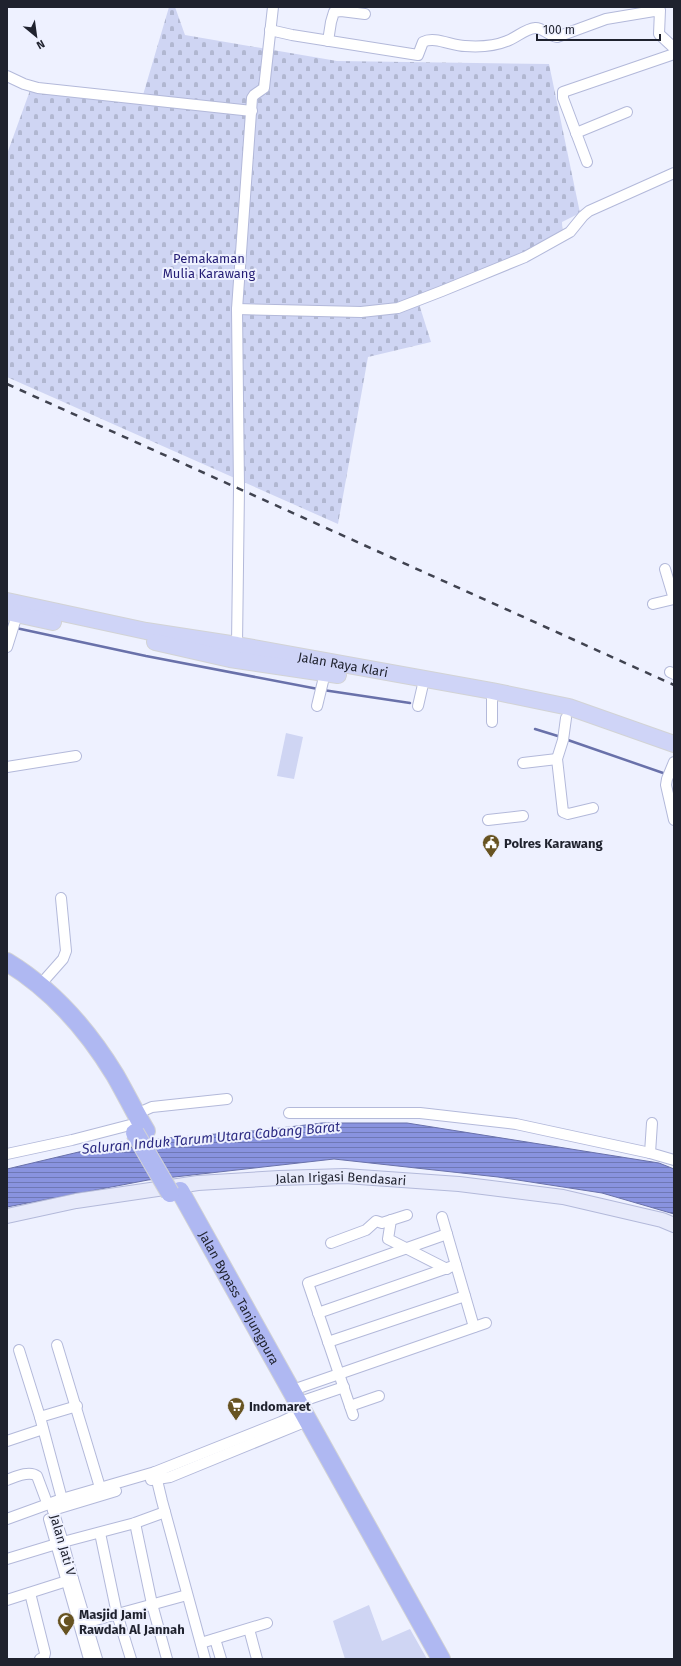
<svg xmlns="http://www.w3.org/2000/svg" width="681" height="1666" font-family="'Fira Sans',sans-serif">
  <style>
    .grass { fill: #cfd5f3 }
    .cemetery { fill: url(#cemetery-stones) }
    .water { fill: url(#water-rules); stroke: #6971aa }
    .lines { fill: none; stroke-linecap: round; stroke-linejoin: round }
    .stream { stroke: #6971aa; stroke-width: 2.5 }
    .street-casing { stroke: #b3b9da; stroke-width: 12 }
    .secondary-casing { stroke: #b3b9da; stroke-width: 16 }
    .primary-casing { stroke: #d2d3d5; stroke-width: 18 }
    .highway-casing { stroke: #d2d3d5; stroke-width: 20 }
    .street { stroke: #fff; stroke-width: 10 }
    .secondary { stroke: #e7eafb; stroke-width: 14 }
    .primary { stroke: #cfd4f7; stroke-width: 16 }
    .highway { stroke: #afb8f2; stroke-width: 18 }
    .rail { stroke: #404350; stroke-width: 2.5; stroke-dasharray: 7 7; stroke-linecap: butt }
    .highway-bridge-casing { stroke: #d2d3d5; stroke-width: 20; stroke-linecap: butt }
    .highway-bridge { stroke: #afb8f2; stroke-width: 18 }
    .labels { text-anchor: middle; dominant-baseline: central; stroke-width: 4; stroke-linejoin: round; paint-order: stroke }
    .park-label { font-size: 13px; fill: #231c74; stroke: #eef1ff }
    .street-label { font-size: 13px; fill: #1f222e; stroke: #eef1ff }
    .poi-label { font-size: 13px; font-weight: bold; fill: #1f222e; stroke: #eef1ff; text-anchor: start }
    .water-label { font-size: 14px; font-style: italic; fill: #2d2c83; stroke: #eef1ff }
  </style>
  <defs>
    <pattern id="cemetery-stones" width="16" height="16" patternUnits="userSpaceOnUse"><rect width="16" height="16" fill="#cfd5f3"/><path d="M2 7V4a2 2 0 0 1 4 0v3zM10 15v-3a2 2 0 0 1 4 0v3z" fill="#b1b7d1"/></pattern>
    <pattern id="water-rules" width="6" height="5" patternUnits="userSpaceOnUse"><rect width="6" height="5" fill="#8993df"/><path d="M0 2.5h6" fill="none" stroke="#6f78b5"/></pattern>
  </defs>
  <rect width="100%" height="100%" fill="#eef1ff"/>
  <!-- grass -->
  <g class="grass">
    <path d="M286 733 303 737 294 779 277 776Z"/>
    <path d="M369 1605 382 1641 410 1629 427 1659H345L333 1621Z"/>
  </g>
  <!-- cemetery -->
  <path class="cemetery" d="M169 7H175L185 35 337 61 549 64 580 213 562 222 563 242 419 304 431 342 368 357 338 524 7 377V154L32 85 143 95Z"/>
  <!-- water -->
  <path class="water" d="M322 1123H407L659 1163 674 1169V1214L602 1193 498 1177 334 1159 148 1180 7 1207V1169L121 1142 264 1130Z"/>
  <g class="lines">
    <!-- stream -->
    <g class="stream">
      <path d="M16 628 146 656 318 689"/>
      <path d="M323 690 410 703"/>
      <path d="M535 729 561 737"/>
      <path d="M565 739 666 774"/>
    </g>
    <defs>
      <g id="street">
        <path d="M270 30 292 35 418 55 423 42C435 36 452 46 465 46 479 47 495 46 507 41 516 38 525 29 535 28 542 27 549 36 557 37L606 19 660 10 659 34 674 48"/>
        <path d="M328 41 331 22 334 12 341 11 365 14"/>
        <path d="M7 76 24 84 38 88 252 111"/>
        <path d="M576 133 627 112"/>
        <path d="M587 162 563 98V92L674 54"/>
        <path d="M237 309 361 312 398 308 442 291 525 257 570 232 583 216 589 211 674 173"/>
        <path d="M665 569 674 599"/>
        <path d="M653 604 674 599"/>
        <path d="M7 647 17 615"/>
        <path d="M236 649 237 645 239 488 237 309 252 98 254 95 264 88 273 7"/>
        <path d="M670 672 674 674"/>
        <path d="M317 706 325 673"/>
        <path d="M418 706 424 680"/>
        <path d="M566 718 563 740 557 759 563 812 568 814 593 808"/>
        <path d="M492 722V691"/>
        <path d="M674 762 667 779 666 785 674 820"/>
        <path d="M523 763 557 759"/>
        <path d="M7 767 76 756"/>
        <path d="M488 820 523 816"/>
        <path d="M40 985 63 959 66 951 61 898"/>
        <path d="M289 1113H420L516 1124 650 1153 674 1160"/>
        <path d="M136 1114 152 1107 227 1099"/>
        <path d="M650 1153 652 1123"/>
        <path d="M7 1154 72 1140 130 1125"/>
        <path d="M442 1217 474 1327"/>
        <path d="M391 1220 388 1239 447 1269"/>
        <path d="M331 1243 366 1230 376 1221 382 1223 407 1215"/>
        <path d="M318 1313 456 1265"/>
        <path d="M328 1342 465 1296"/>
        <path d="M57 1345 102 1494"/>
        <path d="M19 1350 40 1417"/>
        <path d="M290 1391 486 1323"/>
        <path d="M297 1403 344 1387"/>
        <path d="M350 1406 379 1396"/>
        <path d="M353 1415 308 1283 447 1234"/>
        <path d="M7 1441 43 1429"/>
        <path d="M155 1472 281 1422 302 1412"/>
        <path d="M7 1480C15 1477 29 1470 37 1476L46 1500"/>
        <path d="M151 1480 170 1477 307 1421"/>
        <path d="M62 1499 40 1417 77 1406"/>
        <path d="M51 1504 63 1542 73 1579 97 1659"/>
        <path d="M53 1510 116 1491"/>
        <path d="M7 1519 62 1499 155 1472 162 1501 205 1659"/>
        <path d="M49 1519 89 1659"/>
        <path d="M135 1523 152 1604 167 1659"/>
        <path d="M100 1533 117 1614 131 1659"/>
        <path d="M7 1559 63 1542 135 1523 165 1512"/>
        <path d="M30 1593 45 1653 44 1657 40 1659"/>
        <path d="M7 1600 73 1579"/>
        <path d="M81 1624 187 1595"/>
        <path d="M249 1629 257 1659"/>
        <path d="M215 1639 221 1659"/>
        <path d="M201 1643 267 1623"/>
      </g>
      <g id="secondary">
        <path id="s1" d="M7 1216 76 1201 198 1183 279 1178 345 1176 459 1184 563 1197 662 1220 674 1225"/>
      </g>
      <g id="primary">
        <path id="s2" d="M7 601 146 631 237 645 492 691 569 707 674 744"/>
        <path d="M7 612 53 622"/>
        <path d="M155 642 230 659 338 675"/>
      </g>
      <g id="highway">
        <path d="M7 962C53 990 87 1029 115 1075 126 1094 135 1113 146 1131"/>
        <path id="s3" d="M180 1191 441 1659"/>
      </g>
    </defs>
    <!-- street casing -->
    <use href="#street" class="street-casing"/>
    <!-- secondary casing -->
    <use href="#secondary" class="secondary-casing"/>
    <!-- primary casing -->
    <use href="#primary" class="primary-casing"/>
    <!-- highway casing -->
    <use href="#highway" class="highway-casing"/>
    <!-- street -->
    <use href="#street" class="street"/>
    <!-- secondary -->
    <use href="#secondary" class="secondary"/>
    <!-- primary -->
    <use href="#primary" class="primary"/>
    <!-- highway -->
    <use href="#highway" class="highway"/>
    <!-- rail -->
    <path class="rail" d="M7 384 674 685"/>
    <defs>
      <path id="highway-bridge" d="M135 1133 170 1193"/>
    </defs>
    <!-- highway-bridge casing -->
    <use href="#highway-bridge" class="highway-bridge-casing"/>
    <!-- highway-bridge -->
    <use href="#highway-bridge" class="highway-bridge"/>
  </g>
  <!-- icons -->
  <defs>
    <symbol id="civic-pin" viewBox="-11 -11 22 30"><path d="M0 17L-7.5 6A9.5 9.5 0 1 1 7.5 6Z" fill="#675321" stroke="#eef1ff"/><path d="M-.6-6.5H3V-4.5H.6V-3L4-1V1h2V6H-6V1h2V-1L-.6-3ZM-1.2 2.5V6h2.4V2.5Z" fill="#fff"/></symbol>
    <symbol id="supermarket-pin" viewBox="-11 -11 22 30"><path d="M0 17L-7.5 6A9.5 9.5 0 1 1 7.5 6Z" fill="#675321" stroke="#eef1ff"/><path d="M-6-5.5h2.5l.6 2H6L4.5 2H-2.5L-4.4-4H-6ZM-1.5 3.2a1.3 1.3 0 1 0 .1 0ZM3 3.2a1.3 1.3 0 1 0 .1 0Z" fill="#fff"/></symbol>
    <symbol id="mosque-pin" viewBox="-11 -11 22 30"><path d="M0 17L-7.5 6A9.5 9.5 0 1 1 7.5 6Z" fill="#675321" stroke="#eef1ff"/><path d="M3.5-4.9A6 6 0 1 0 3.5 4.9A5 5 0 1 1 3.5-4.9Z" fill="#fff"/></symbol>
  </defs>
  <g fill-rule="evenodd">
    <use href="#civic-pin" x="481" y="833" width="20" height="27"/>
    <use href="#supermarket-pin" x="226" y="1396" width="20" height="27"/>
    <use href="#mosque-pin" x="56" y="1611" width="20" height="27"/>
  </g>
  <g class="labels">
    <!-- park labels -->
    <g class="park-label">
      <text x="209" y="258">Pemakaman<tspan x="209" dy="15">Mulia Karawang</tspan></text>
    </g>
    <!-- street labels -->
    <g class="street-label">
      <text stroke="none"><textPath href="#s2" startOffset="342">Jalan Raya Klari</textPath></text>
      <text stroke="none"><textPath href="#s1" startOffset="337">Jalan Irigasi Bendasari</textPath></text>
      <text stroke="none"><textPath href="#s3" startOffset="122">Jalan Bypass Tanjungpura</textPath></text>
      <text transform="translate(63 1545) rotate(74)">Jalan Jati V</text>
    </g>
    <!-- poi labels -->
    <g class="poi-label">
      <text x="504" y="843">Polres Karawang</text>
      <text x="249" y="1406">Indomaret</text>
      <text x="79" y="1614">Masjid Jami<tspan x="79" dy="15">Rawdah Al Jannah</tspan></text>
    </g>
    <!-- water labels -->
    <g class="water-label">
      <text transform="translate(211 1138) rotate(-5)">Saluran Induk Tarum Utara Cabang Barat</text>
    </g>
  </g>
  <!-- border -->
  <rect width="681" height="1666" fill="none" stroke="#1f222e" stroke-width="16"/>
  <!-- north arrow -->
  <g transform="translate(36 36) rotate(151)" stroke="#eef1ff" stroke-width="3" paint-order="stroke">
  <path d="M0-3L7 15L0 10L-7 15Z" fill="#1f222e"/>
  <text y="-6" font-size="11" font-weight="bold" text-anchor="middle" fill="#1f222e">N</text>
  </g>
  <!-- scale -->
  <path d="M537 34v6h123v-6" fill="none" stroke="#1f222e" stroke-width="2"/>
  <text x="543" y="34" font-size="12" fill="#1f222e" stroke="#eef1ff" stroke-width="3" paint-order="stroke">100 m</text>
</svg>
